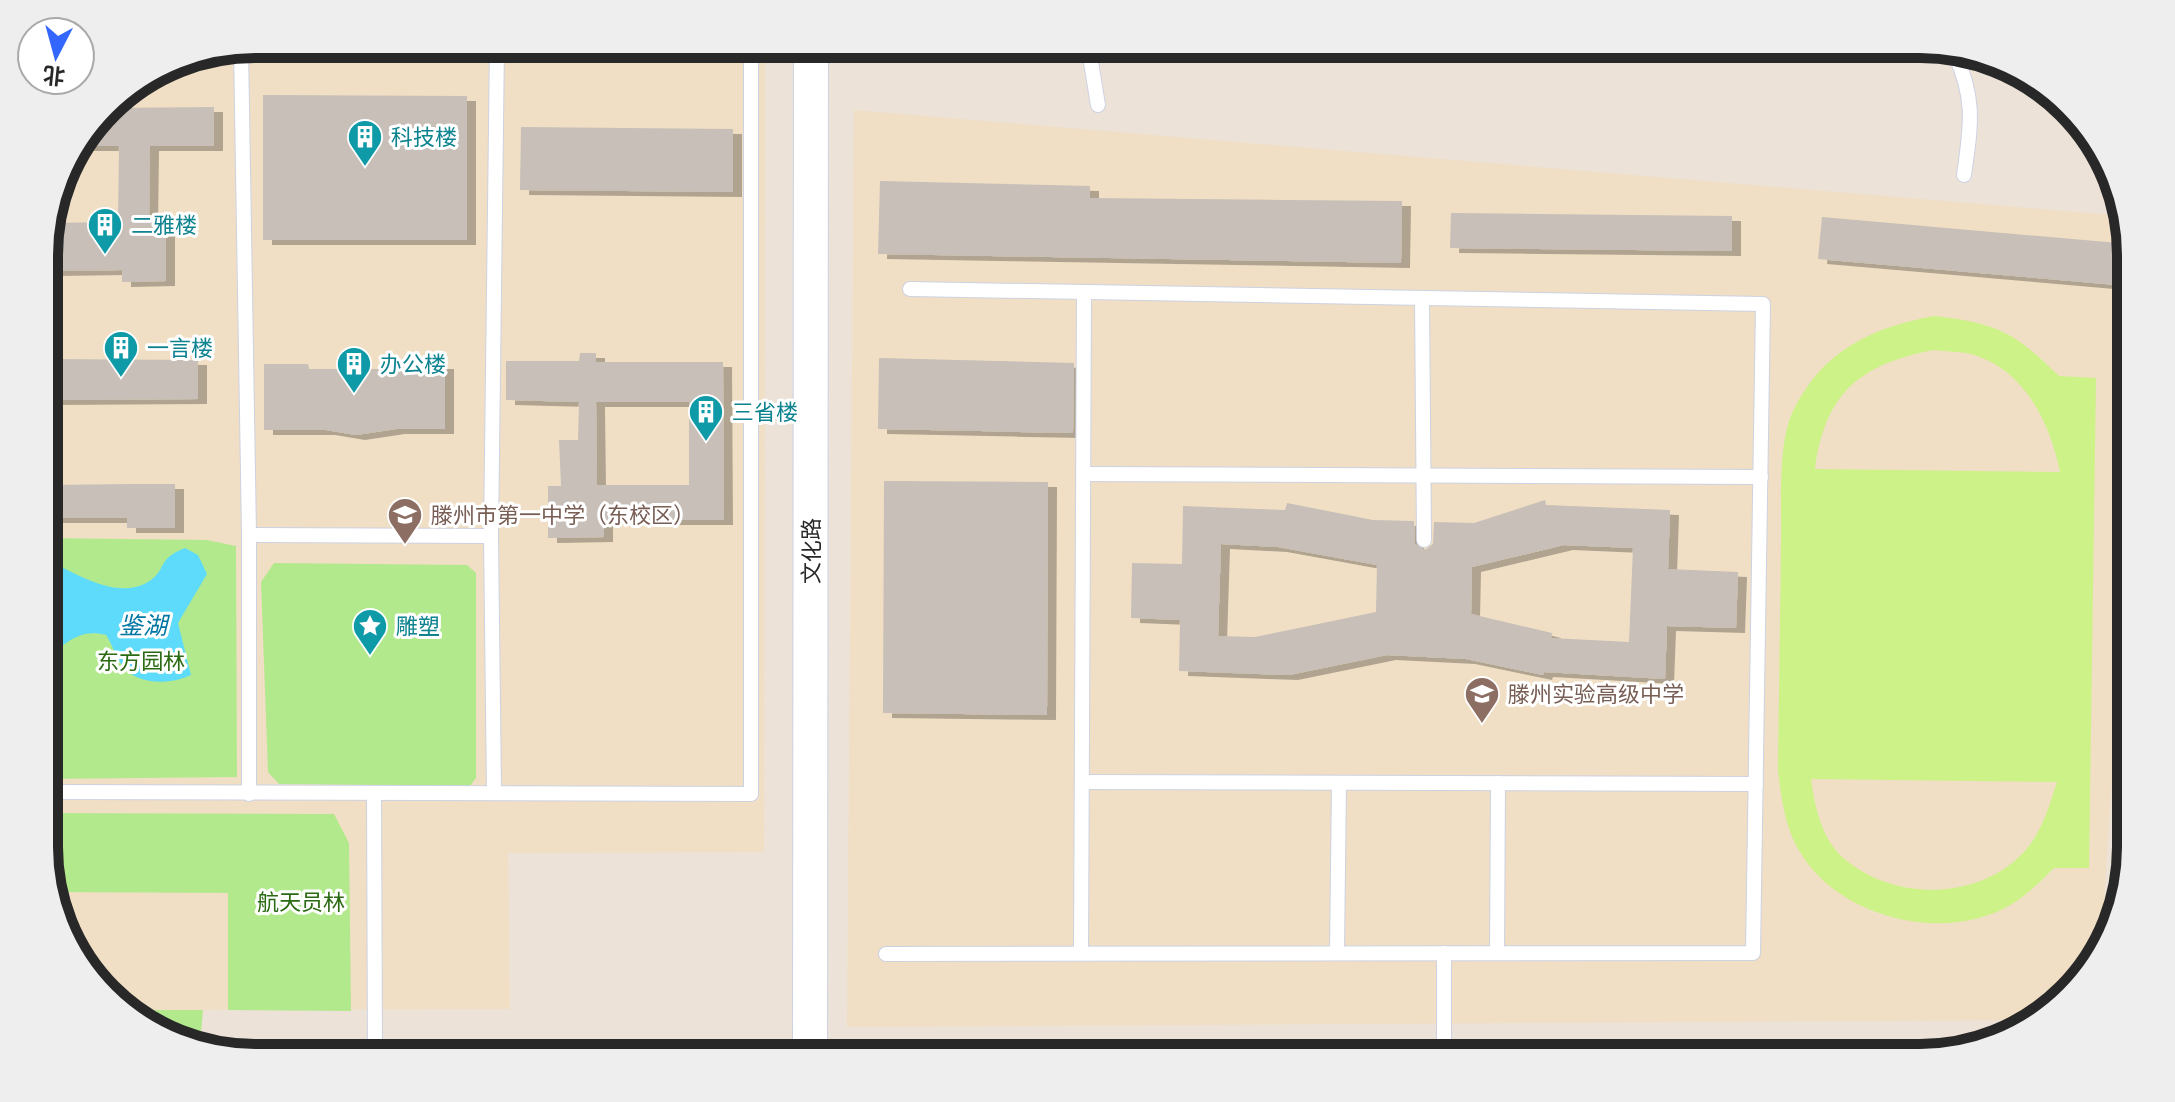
<svg xmlns="http://www.w3.org/2000/svg" width="2175" height="1102" font-family="Cabin,'Noto Sans SC',sans-serif">
  <style>
    .education { fill: #f0dfc4 }
    .green { fill: #b3e98d }
    .pitch { fill: #ccf288; fill-rule: evenodd }
    .water { fill: #5edbfa }
    .building { fill: #c7bfb8; fill-rule: evenodd; filter: url(#shadow) }
    .lines { fill: none; stroke-linecap: round; stroke-linejoin: round }
    .service-casing { stroke: #cdd2e3; stroke-width: 16 }
    .tertiary-casing { stroke: #cdd2e3; stroke-width: 36 }
    .service { stroke: #fff; stroke-width: 14 }
    .tertiary { stroke: #fff; stroke-width: 34 }
    .labels { text-anchor: middle; dominant-baseline: central; stroke-width: 6; stroke-linejoin: round; paint-order: stroke }
    .culture-label { font-size: 22px; fill: #0d838f; stroke: #fff; text-anchor: start }
    .education-label { font-size: 22px; fill: #785e54; stroke: #fff; text-anchor: start }
    .street-label { font-size: 22px; fill: #282828; stroke: #fff }
    .park-label { font-size: 22px; fill: #2a6a12; stroke: #fff }
    .water-label { font-size: 24px; font-style: italic; fill: #0076a3; stroke: #fff }
    .rim { fill: none; stroke: #282828; stroke-width: 10 }
  </style>
  <defs>
    <filter id="shadow"><feDropShadow dx="9" dy="5" stdDeviation="0" flood-color="#0004"/></filter>
  </defs>
  <rect width="100%" height="100%" fill="#ece2d7"/>
  <!-- education -->
  <g class="education">
    <path d="M255 44H765L764 852 508 853 510 1009 130 1010 87 975 46 875 44 241 66 161 116 97 175 60Z"/>
    <path d="M854 110 2124 216 2129 228 2130 499 2101 950 2040 1020 847 1027Z"/>
  </g>
  <!-- green -->
  <g class="green">
    <path d="M45 538 207 540 236 546 237 777 46 779Z"/>
    <path d="M274 563 467 565 476 573V778L470 786 279 784 268 772 261 582Z"/>
    <path d="M46 813 334 814 349 843 351 1011 228 1010V893L53 892 46 875Z"/>
    <path d="M130 1010H203L201 1033 157 1032Z"/>
  </g>
  <!-- pitch -->
  <path class="pitch" d="M1934 316C1997 323 2014 332 2059 376L2096 378 2089 868H2054C2041 881 2028 894 2012 904 1947 944 1839 919 1800 852 1785 828 1781 797 1778 770 1779 694 1780 619 1781 544 1782 506 1777 445 1793 411 1823 350 1871 328 1934 316ZM1934 350C1946 352 1959 351 1971 354 2024 369 2050 422 2060 472L1815 469C1825 393 1860 364 1934 350ZM1811 779 2056 782H2057C2049 807 2041 835 2022 854 1977 900 1897 901 1847 861 1822 842 1815 808 1811 779Z"/>
  <!-- water -->
  <path class="water" d="M185 548 198 555 207 574 178 623 191 675C170 685 136 686 121 664 115 655 112 644 106 635 78 628 67 644 45 658V559C74 572 119 603 151 580 167 568 157 559 185 548Z"/>
  <!-- building -->
  <g class="building">
    <path d="M263 95 467 96V240H263Z"/>
    <path d="M214 107V146H150L149 222H166V281L122 282V270L45 271 44 241 49 223 118 222 119 146H78L107 108Z"/>
    <path d="M521 127 733 129V192L520 190Z"/>
    <path d="M880 181 1090 186V198L1402 201 1401 263 878 254Z"/>
    <path d="M1451 213 1732 216V251L1450 248Z"/>
    <path d="M1822 217 2129 244 2128 286 1818 259Z"/>
    <path d="M580 353H596V362H723L724 520H604V537L548 538V486H561L559 440H578L579 402 506 400V361H579ZM596 402H689V485H597Z"/>
    <path d="M879 358 1074 363 1073 433 878 429Z"/>
    <path d="M45 359 198 360V399L45 400Z"/>
    <path d="M264 364H308L309 369H399V364H445V429H396L356 435 326 430H264Z"/>
    <path d="M884 481 1048 482 1047 715 883 713Z"/>
    <path d="M135 484H175V528H127V518H45V485Z"/>
    <path d="M1545 500 1546 505 1670 510 1668 569 1738 572 1736 628 1667 626 1665 679 1544 672 1543 675 1466 659 1387 655 1289 675 1179 671 1180 620 1131 618 1132 563 1182 564 1183 506 1285 510 1287 503 1373 520 1414 521 1415 544 1425 550 1433 544 1434 522 1474 523ZM1221 544 1278 547 1377 565 1376 612 1255 637 1218 636ZM1564 545 1633 548 1629 642 1551 638 1552 633 1471 614 1472 567Z"/>
  </g>
  <g class="lines">
    <defs>
      <g id="service">
        <path d="M1088 44 1098 105"/>
        <path d="M241 47 249 535V794"/>
        <path d="M1954 52C1976 99 1971 125 1964 175"/>
        <path d="M1422 299 1424 540"/>
        <path d="M1084 474 1761 477"/>
        <path d="M249 535 491 536"/>
        <path d="M1082 782 1756 784"/>
        <path d="M46 792 751 794V52L202 55"/>
        <path d="M374 793 375 1058"/>
        <path d="M494 793 491 536 497 44"/>
        <path d="M1337 952 1339 783"/>
        <path d="M1081 953 1084 292"/>
        <path d="M1444 953V1058"/>
        <path d="M1497 953 1498 783"/>
        <path d="M886 954 1753 953 1763 304 910 289"/>
      </g>
      <path id="tertiary" d="M810 1058 811 44"/>
    </defs>
    <!-- service casing -->
    <use href="#service" class="service-casing"/>
    <!-- tertiary casing -->
    <use href="#tertiary" class="tertiary-casing"/>
    <!-- service -->
    <use href="#service" class="service"/>
    <!-- tertiary -->
    <use href="#tertiary" class="tertiary"/>
  </g>
  <!-- icons -->
  <defs>
    <symbol id="building-pin" viewBox="-11 -11 22 30"><path d="M0 17L-7.5 6A9.5 9.5 0 1 1 7.5 6Z" fill="#0f9aa8" stroke="#fff"/><path d="M-4-6H4V6H1V3H-1V6H-4ZM-2.5-4.3h1.7v1.8h-1.7ZM.8-4.3h1.7v1.8H.8ZM-2.5-1h1.7V.8h-1.7ZM.8-1h1.7V.8H.8Z" fill="#fff"/></symbol>
    <symbol id="school-pin" viewBox="-11 -11 22 30"><path d="M0 17L-7.5 6A9.5 9.5 0 1 1 7.5 6Z" fill="#8d6e63" stroke="#fff"/><path d="M0-5L7-2L0 1L-7-2ZM-4 1L0 2.5L4 1V4Q0 6-4 4Z" fill="#fff"/></symbol>
    <symbol id="sight-pin" viewBox="-11 -11 22 30"><path d="M0 17L-7.5 6A9.5 9.5 0 1 1 7.5 6Z" fill="#0f9aa8" stroke="#fff"/><path d="M0-6L1.8-2.2L6-1.7L2.9 1.2L3.7 5.4L0 3.3L-3.7 5.4L-2.9 1.2L-6-1.7L-1.8-2.2Z" fill="#fff"/></symbol>
  </defs>
  <g fill-rule="evenodd">
    <use href="#building-pin" x="345" y="117" width="40" height="54"/>
    <use href="#building-pin" x="85" y="205" width="40" height="54"/>
    <use href="#building-pin" x="101" y="328" width="40" height="54"/>
    <use href="#building-pin" x="334" y="344" width="40" height="54"/>
    <use href="#building-pin" x="686" y="392" width="40" height="54"/>
    <use href="#school-pin" x="385" y="495" width="40" height="54"/>
    <use href="#sight-pin" x="350" y="606" width="40" height="54"/>
    <use href="#school-pin" x="1462" y="674" width="40" height="54"/>
  </g>
  <g class="labels">
    <!-- culture labels -->
    <g class="culture-label">
      <text x="391" y="137">科技楼</text>
      <text x="131" y="225">二雅楼</text>
      <text x="147" y="348">一言楼</text>
      <text x="380" y="364">办公楼</text>
      <text x="732" y="412">三省楼</text>
      <text x="396" y="626">雕塑</text>
    </g>
    <!-- education labels -->
    <g class="education-label">
      <text x="431" y="515">滕州市第一中学（东校区）</text>
      <text x="1508" y="694">滕州实验高级中学</text>
    </g>
    <!-- street labels -->
    <g class="street-label">
      <text transform="translate(811 551) rotate(-90)">文化路</text>
    </g>
    <!-- park labels -->
    <g class="park-label">
      <text x="141" y="661">东方园林</text>
      <text x="301" y="902">航天员林</text>
    </g>
    <!-- water labels -->
    <g class="water-label">
      <text x="143" y="625">鉴湖</text>
    </g>
  </g>
  <!-- crop -->
  <path d="M0 0H2175V1102H0ZM255 58H1920A197 197 0 0 1 2117 255V847A197 197 0 0 1 1920 1044H255A197 197 0 0 1 58 847V255A197 197 0 0 1 255 58Z" fill="#eee" fill-rule="evenodd"/>
  <path class="rim" d="M255 58H1920A197 197 0 0 1 2117 255V847A197 197 0 0 1 1920 1044H255A197 197 0 0 1 58 847V255A197 197 0 0 1 255 58Z"/>
  <!-- north arrow -->
  <g transform="translate(56 56) rotate(186)"><circle r="38" fill="#ffffff" stroke="#a9a9a9" stroke-width="2"/>
  <path d="M0-6L14 30L0 20L-14 30Z" fill="#3266ff"/>
  <text y="-12" font-size="22" font-weight="bold" text-anchor="middle" fill="#282828">北</text>
  </g>
</svg>
